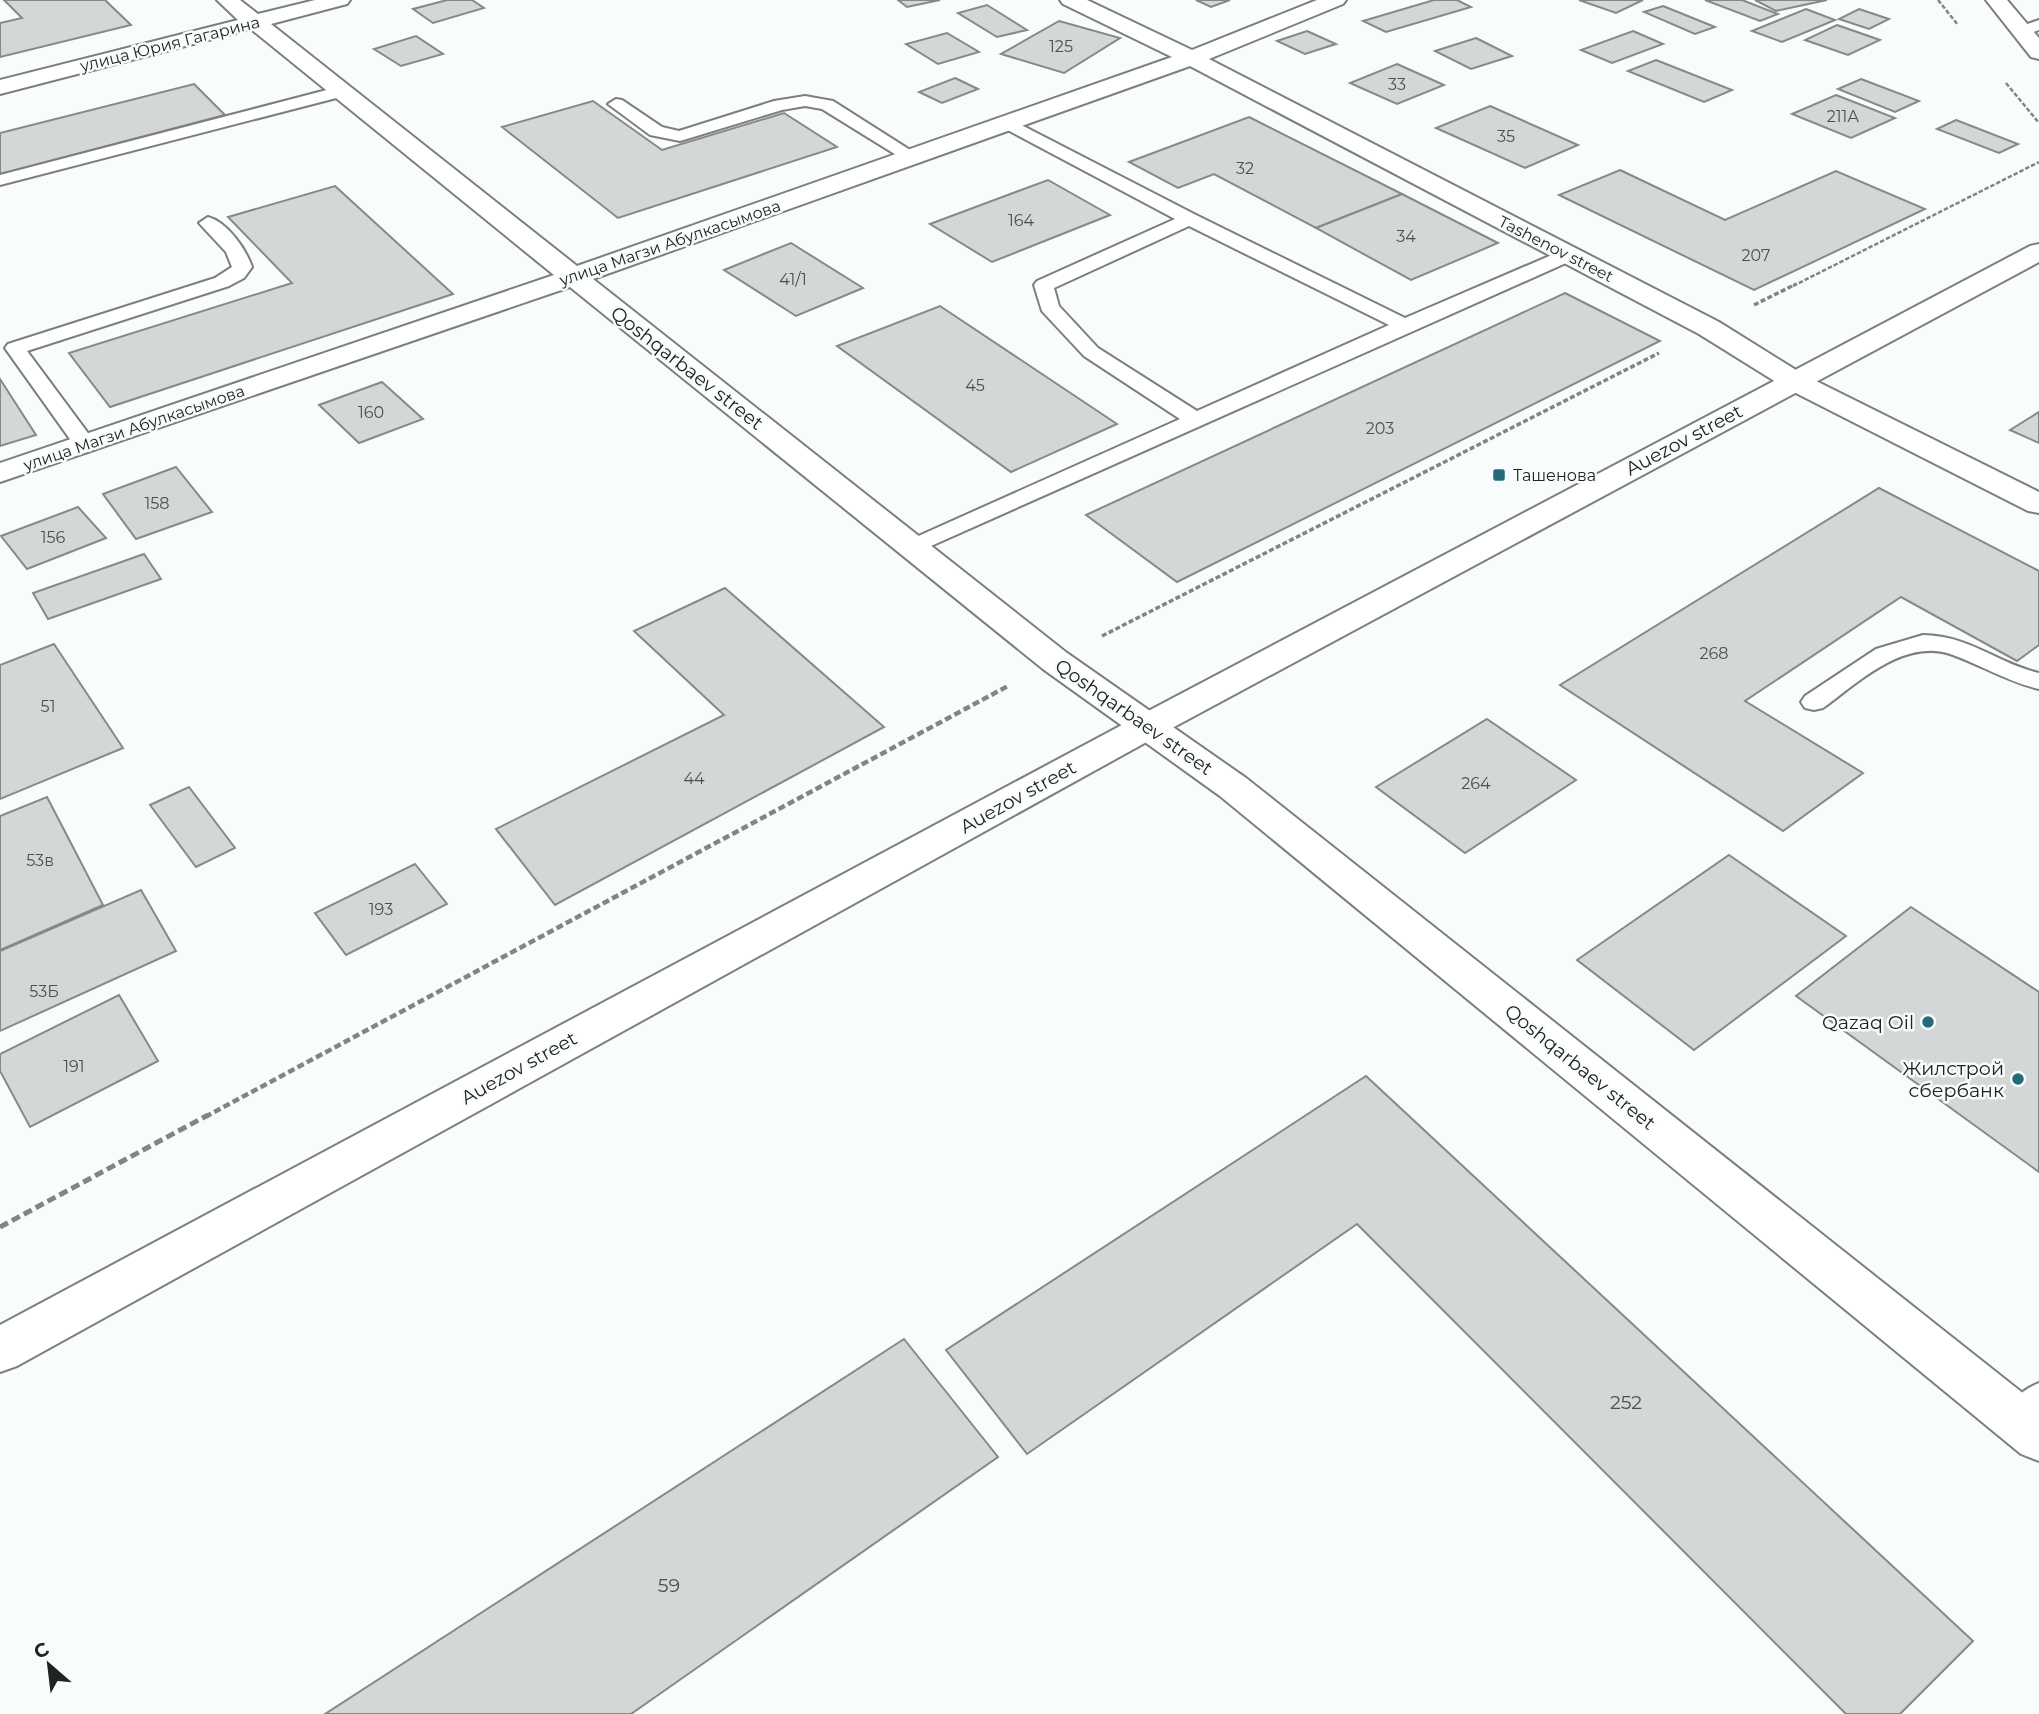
<svg xmlns="http://www.w3.org/2000/svg" width="2039" height="1714" font-family="Montserrat,sans-serif">
  <style>
    .building { fill: #d3d7d7; stroke: #858989; stroke-width: 2 }
    .lines { fill: none; stroke-linecap: round; stroke-linejoin: round }
    .service-casing { stroke: #7c7f80; stroke-width: 4 }
    .minor-casing { stroke: #7c7f80; stroke-width: 4 }
    .tertiary-casing { stroke: #7c7f80; stroke-width: 4 }
    .path-far3 { stroke: #828585; stroke-width: 2.5; stroke-dasharray: 4.5 2; stroke-linecap: butt }
    .path-far2 { stroke: #828585; stroke-width: 3.5; stroke-dasharray: 5 2.5; stroke-linecap: butt }
    .path-far1 { stroke: #828585; stroke-width: 4.5; stroke-dasharray: 7 3.5; stroke-linecap: butt }
    .path { stroke: #828585; stroke-width: 5; stroke-dasharray: 9 4.5; stroke-linecap: butt }
    .service { fill: #fff; fill-rule: evenodd }
    .minor { fill: #fff; fill-rule: evenodd }
    .tertiary { fill: #fff; fill-rule: evenodd }
    .poi-dot { fill: #236c77; stroke: #f8fcfc; stroke-width: 2.5 }
    .labels { text-anchor: middle; dominant-baseline: central; stroke-width: 5; stroke-linejoin: round; paint-order: stroke }
    .far-street-label { font-size: 16px; fill: #212323; stroke: #f8fcfc }
    .number-label { font-size: 16px; fill: #4e5050 }
    .far-poi-label { font-size: 16px; fill: #212323; stroke: #f8fcfc; text-anchor: start }
    .street-label { font-size: 19px; fill: #212323; stroke: #f8fcfc }
    .poi-label { font-size: 19px; fill: #212323; stroke: #f8fcfc; text-anchor: end }
    .near-number-label { font-size: 19px; fill: #4e5050 }
  </style>
  <rect width="100%" height="100%" fill="#f8fcfc"/>
  <!-- building -->
  <g class="building">
    <path d="M4 0H105L131 25 0 57V23L22 18Z"/>
    <path d="M447 0H472L484 8 433 23 413 9Z"/>
    <path d="M898 0H940L907 7Z"/>
    <path d="M1196 0H1230L1211 7Z"/>
    <path d="M1434 0H1457L1471 7 1386 32 1363 21Z"/>
    <path d="M1579 0H1643L1616 13Z"/>
    <path d="M1705 0H1742L1778 14 1760 21Z"/>
    <path d="M1755 0H1827L1776 11Z"/>
    <path d="M987 5 1027 30 997 37 958 13Z"/>
    <path d="M1663 6 1715 27 1695 34 1644 12Z"/>
    <path d="M1806 9 1835 20 1782 42 1752 31Z"/>
    <path d="M1859 9 1889 19 1869 29 1839 19Z"/>
    <path d="M1059 21 1120 38 1064 73 1001 54Z"/>
    <path d="M1837 25 1880 40 1848 55 1805 40Z"/>
    <path d="M1307 31 1336 44 1305 54 1277 41Z"/>
    <path d="M1633 31 1663 44 1612 63 1581 50Z"/>
    <path d="M947 33 979 52 938 64 906 44Z"/>
    <path d="M416 36 443 54 401 66 374 49Z"/>
    <path d="M1476 38 1512 56 1471 69 1435 51Z"/>
    <path d="M1656 60 1732 90 1704 102 1628 71Z"/>
    <path d="M1397 64 1444 85 1397 104 1350 83Z"/>
    <path d="M955 78 978 89 942 103 919 92Z"/>
    <path d="M1861 79 1919 101 1895 112 1838 89Z"/>
    <path d="M194 84 225 115 0 174V133Z"/>
    <path d="M1836 95 1895 118 1851 138 1792 114Z"/>
    <path d="M593 101 662 150 784 113 837 147 618 218 502 127Z"/>
    <path d="M1490 106 1578 145 1525 168 1436 128Z"/>
    <path d="M1249 117 1402 194 1316 228 1214 174 1178 188 1129 162Z"/>
    <path d="M1956 120 2018 144 1999 153 1937 129Z"/>
    <path d="M1620 170 1725 220 1836 171 1925 209 1754 290 1559 195Z"/>
    <path d="M1048 180 1110 215 992 262 930 224Z"/>
    <path d="M335 186 453 294 110 407 69 353 292 283 228 217Z"/>
    <path d="M1402 194 1498 243 1411 280 1316 228Z"/>
    <path d="M791 243 863 288 796 316 724 270Z"/>
    <path d="M1565 293 1660 341 1177 582 1086 515Z"/>
    <path d="M940 306 1117 424 1011 472 837 346Z"/>
    <path d="M0 379 36 435 0 446Z"/>
    <path d="M382 382 423 419 359 443 319 405Z"/>
    <path d="M2039 412V443L2010 430Z"/>
    <path d="M176 467 212 512 136 539 103 494Z"/>
    <path d="M1879 488 2039 571V645L2017 661 1901 597 1745 701 1863 773 1783 831 1560 685Z"/>
    <path d="M78 507 106 538 27 569 1 536Z"/>
    <path d="M144 554 161 579 48 619 33 593Z"/>
    <path d="M725 588 884 727 555 905 496 829 724 715 634 631Z"/>
    <path d="M54 644 123 748 0 799V665Z"/>
    <path d="M1487 719 1576 780 1465 853 1376 787Z"/>
    <path d="M189 787 235 848 196 867 150 805Z"/>
    <path d="M47 797 103 905 0 950V816Z"/>
    <path d="M1729 855 1846 936 1694 1050 1577 960Z"/>
    <path d="M415 864 447 904 346 955 315 913Z"/>
    <path d="M141 890 176 951 0 1031V951Z"/>
    <path d="M1911 907 2039 992V1172L1796 996Z"/>
    <path d="M119 995 158 1061 30 1127 0 1071V1054Z"/>
    <path d="M1366 1076 1973 1641 1900 1714H1846L1357 1224 1027 1454 946 1350Z"/>
    <path d="M904 1339 998 1457 631 1714H325Z"/>
  </g>
  <g class="lines">
    <defs>
      <g id="service">
        <path d="M2039 20V30L2022 36 2014 31 2016 28Z"/>
        <path d="M342 86 348 87 350 91 348 95 0 185V175Z"/>
        <path d="M805 96 833 101 921 157 912 162 906 161 822 109 805 106 782 110 680 141 650 135 608 104 616 99 622 100 662 127 679 131 774 101Z"/>
        <path d="M1008 118 1196 215 1405 318 1561 251 1568 249 1577 255 1575 259 913 554 905 552 901 547 905 542 1180 419 1084 356 1042 311 1034 285 1037 281 1175 219 1002 127 999 123ZM1189 226 1389 325 1197 411 1098 348 1059 306 1054 288Z"/>
        <path d="M208 217C227 222 246 249 252 267L244 278 229 286 27 351 96 444 93 449H77L5 348 8 344 215 278 232 267 226 252 199 223Z"/>
        <path d="M1923 635C1971 636 1996 663 2039 673V689C2008 682 1983 666 1953 655 1905 637 1859 682 1823 708L1814 710 1805 708 1801 702 1805 696 1876 649Z"/>
        <path d="M2039 1383V1425L2032 1432 2019 1437 2006 1432 2001 1420C2008 1403 2021 1390 2039 1383Z"/>
      </g>
      <g id="minor">
        <path d="M217 0H240L258 14 315 0H350L347 4 271 24 577 266 1172 57 1063 4 1060 0H1087L1192 50 1317 0H1346L1343 4 1209 59 1719 322 1804 375 2039 492V513L2028 511 1784 387 1699 334 1190 66 593 279 1067 653 1246 778 2039 1406V1461L2021 1454 1220 796 1043 669 570 287 0 482V463L554 275 251 29 0 94V80L238 20Z"/>
        <path d="M1986 0H2007L2039 38V59L2031 57Z"/>
      </g>
      <path id="tertiary" d="M2039 244V262L1161 734 17 1366 0 1372V1325L1135 718 2030 246Z"/>
    </defs>
    <!-- service casing -->
    <use href="#service" class="service-casing"/>
    <!-- minor casing -->
    <use href="#minor" class="minor-casing"/>
    <!-- tertiary casing -->
    <use href="#tertiary" class="tertiary-casing"/>
    <!-- path-far3 -->
    <g class="path-far3">
      <path d="M1938 0 1958 25"/>
      <path d="M2006 83 2039 123"/>
      <path d="M1793 286 2039 162"/>
    </g>
    <!-- path-far2 -->
    <g class="path-far2">
      <path d="M1754 305 1796 284"/>
      <path d="M1102 636 1659 353"/>
    </g>
    <!-- path-far1 -->
    <path class="path-far1" d="M205 1117 1008 686"/>
    <!-- path -->
    <path class="path" d="M0 1227 208 1115"/>
    <!-- service -->
    <use href="#service" class="service"/>
    <!-- minor -->
    <use href="#minor" class="minor"/>
    <!-- tertiary -->
    <use href="#tertiary" class="tertiary"/>
  </g>
  <!-- markers -->
  <g class="poi-dot">
    <rect x="1492" y="468" width="14" height="14" rx="3.5"/>
    <circle cx="1928" cy="1022" r="7"/>
    <circle cx="2018" cy="1079" r="7"/>
  </g>
  <g class="labels">
    <!-- far-street labels -->
    <g class="far-street-label">
      <text transform="translate(170 44) rotate(-14)">улица Юрия Гагарина</text>
      <text transform="translate(670 243) rotate(-19)">улица Магзи Абулкасымова</text>
      <text transform="translate(1556 249) rotate(27)">Tashenov street</text>
      <text transform="translate(134 428) rotate(-19)">улица Магзи Абулкасымова</text>
    </g>
    <!-- number labels -->
    <g class="number-label">
      <text x="1061" y="46">125</text>
      <text x="1397" y="84">33</text>
      <text x="1843" y="116">211А</text>
      <text x="1506" y="136">35</text>
      <text x="1245" y="168">32</text>
      <text x="1021" y="220">164</text>
      <text x="1406" y="236">34</text>
      <text x="1756" y="255">207</text>
      <text x="793" y="279">41/1</text>
      <text x="975" y="385">45</text>
      <text x="371" y="412">160</text>
      <text x="1380" y="428">203</text>
      <text x="157" y="503">158</text>
      <text x="53" y="537">156</text>
      <text x="1714" y="653">268</text>
      <text x="48" y="706">51</text>
      <text x="694" y="778">44</text>
      <text x="1476" y="783">264</text>
      <text x="40" y="860">53в</text>
      <text x="381" y="909">193</text>
      <text x="44" y="991">53Б</text>
      <text x="74" y="1066">191</text>
    </g>
    <!-- far-poi labels -->
    <g class="far-poi-label">
      <text x="1513" y="475">Ташенова</text>
    </g>
    <!-- street labels -->
    <g class="street-label">
      <text transform="translate(687 368) rotate(38)">Qoshqarbaev street</text>
      <text transform="translate(1684 440) rotate(-28)">Auezov street</text>
      <text transform="translate(1134 717) rotate(35)">Qoshqarbaev street</text>
      <text transform="translate(1018 797) rotate(-29)">Auezov street</text>
      <text transform="translate(1580 1067) rotate(39)">Qoshqarbaev street</text>
      <text transform="translate(519 1068) rotate(-29)">Auezov street</text>
    </g>
    <!-- poi labels -->
    <g class="poi-label">
      <text x="1914" y="1022">Qazaq Oil</text>
      <text x="2004" y="1068">Жилстрой<tspan x="2004" dy="22">сбербанк</tspan></text>
    </g>
    <!-- near-number labels -->
    <g class="near-number-label">
      <text x="1626" y="1402">252</text>
      <text x="669" y="1585">59</text>
    </g>
  </g>
  <!-- north arrow -->
  <g transform="translate(49 1665) rotate(332)" stroke="#f8fcfc" stroke-width="5" paint-order="stroke">
  <path d="M0-5L12 26L0 18L-12 26Z" fill="#212323"/>
  <text y="-10" font-size="19" font-weight="bold" text-anchor="middle" fill="#212323">С</text>
  </g>
</svg>
